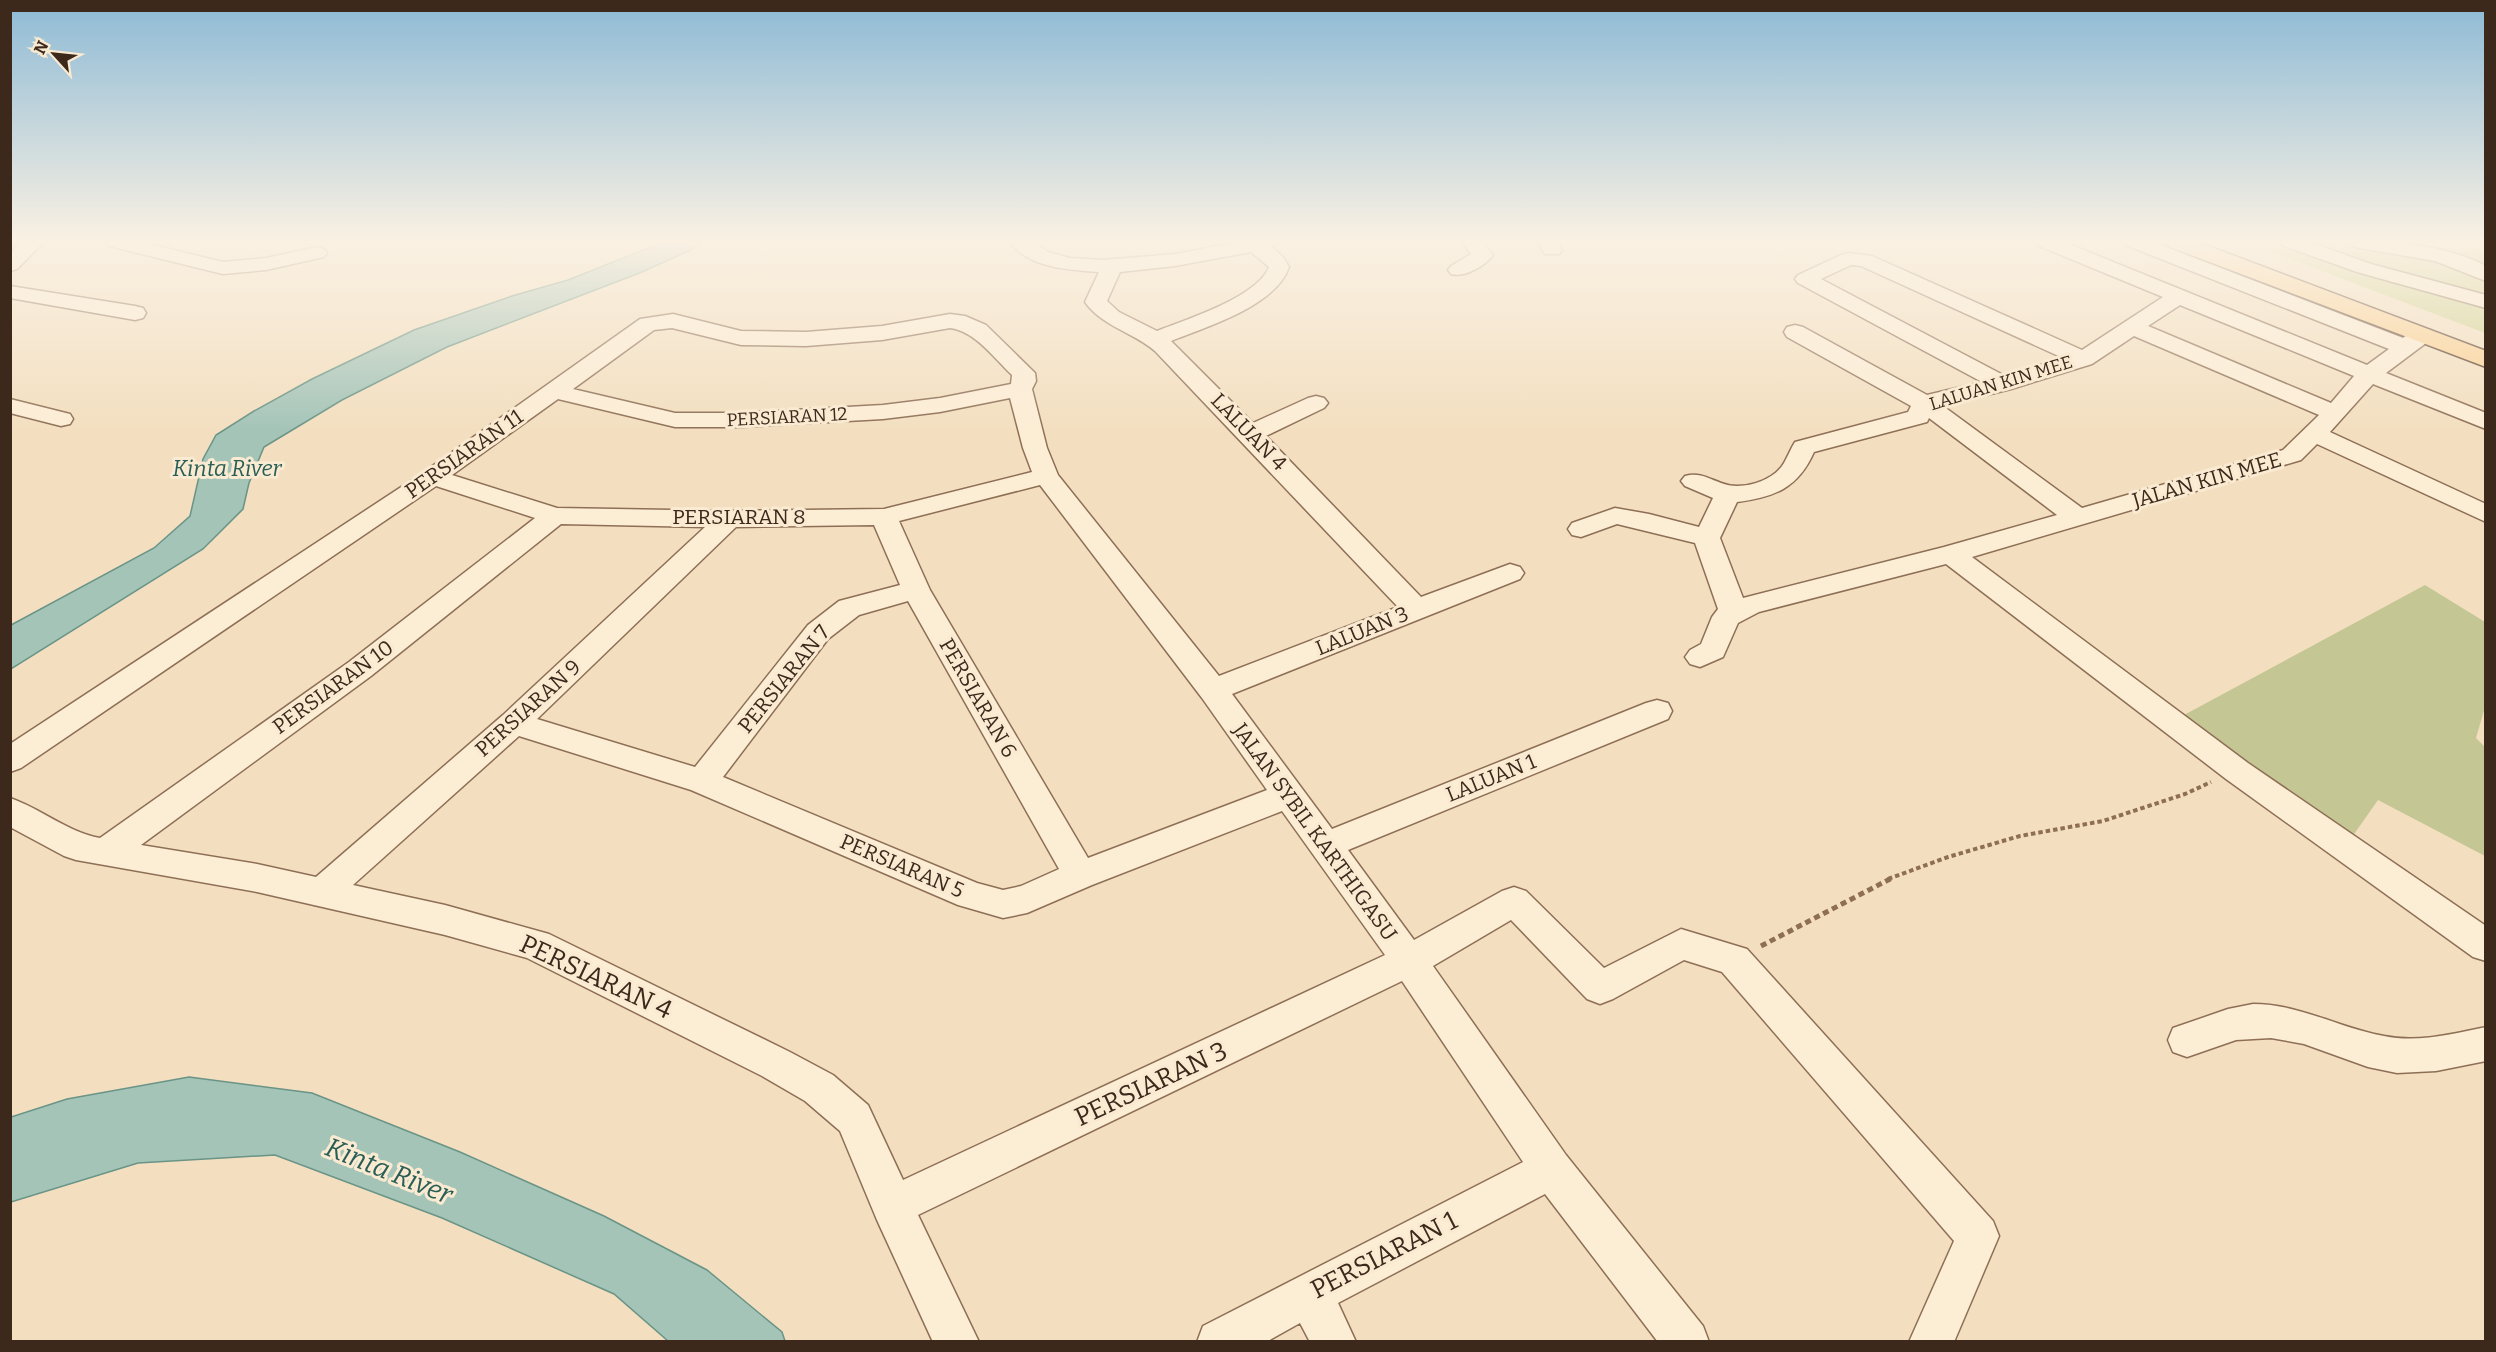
<svg xmlns="http://www.w3.org/2000/svg" width="2496" height="1352" font-family="Bitter,serif">
  <style>
    .green { fill: #d0d293 }
    .cemetery { fill: #c4c693 }
    .water { fill: #a4c4b8; stroke: #699486; stroke-width: 1.5 }
    .lines { fill: none; stroke-linecap: round; stroke-linejoin: round }
    .minor-casing { stroke: #8e6f56; stroke-width: 3 }
    .major-casing { stroke: #5b3d2b; stroke-width: 3 }
    .path-far1 { stroke: #8e6f56; stroke-width: 4; stroke-dasharray: 4.5 3; stroke-linecap: butt }
    .path { stroke: #8e6f56; stroke-width: 5; stroke-dasharray: 6 4; stroke-linecap: butt }
    .minor { fill: #fcedd5; fill-rule: evenodd }
    .major { fill: #fad194; fill-rule: evenodd }
    .labels { text-anchor: middle; dominant-baseline: central; stroke-width: 6; stroke-linejoin: round; paint-order: stroke }
    .far-street-label { font-size: 18px; fill: #3c291c; stroke: #f9ead1 }
    .street-label { font-size: 21px; fill: #3c291c; stroke: #f9ead1 }
    .water-label { font-size: 22px; font-style: italic; fill: #295e56; stroke: #f9ead1 }
    .near-street-label { font-size: 26px; fill: #3c291c; stroke: #f9ead1 }
    .near-water-label { font-size: 27px; font-style: italic; fill: #295e56; stroke: #f9ead1 }
  </style>
  <rect width="100%" height="100%" fill="#f3dfc0"/>
  <!-- green -->
  <path class="green" d="M2245 242H2485V333Z"/>
  <!-- cemetery -->
  <path class="cemetery" d="M2425 585 2485 622V707L2476 738 2485 747V856L2378 800 2352 837 2184 715Z"/>
  <!-- water -->
  <g class="water">
    <path d="M663 242H702L691 250 642 272 447 347 342 400 264 447 249 483 243 509 203 549 11 669V625L154 548 190 516 203 459 216 435 254 411 312 379 414 330 512 296 568 280Z"/>
    <path d="M189 1077 312 1093 460 1152 604 1216 707 1270 782 1332 785 1341H668L614 1294 442 1218 275 1155 138 1163 11 1202V1117L67 1099Z"/>
  </g>
  <g class="lines">
    <defs>
      <g id="minor">
        <path d="M22 242H44L17 269 10 271V253Z"/>
        <path d="M106 242H141L223 262 266 258 317 247 324 249 327 253 324 257 266 270 223 274 109 246Z"/>
        <path d="M1010 242H1034L1048 252 1070 258 1103 260 1175 254 1239 242H1278L1272 247 1283 257 1289 267C1276 306 1206 327 1171 341L1253 423 1308 398 1316 396 1324 398 1328 403 1324 408 1266 436 1421 597 1510 564 1520 567 1524 573 1520 579 1232 694 1332 829 1646 703 1657 700 1668 703 1672 711 1668 719 1348 850 1414 940 1502 891 1514 887 1526 891 1604 968 1681 929 1747 949 1993 1221 1999 1236 1954 1342H1909L1954 1241 1722 972 1684 960 1613 999 1600 1004 1587 999 1511 920 1433 966 1566 1155 1703 1326 1709 1342H1658L1545 1194 1338 1303 1356 1342H1310L1300 1323 1266 1342H1197L1203 1326 1523 1162 1402 981 918 1215 979 1342H933L877 1220 840 1131 805 1101 762 1076 527 958 445 935 257 892 76 860 64 856 10 827V798C42 809 67 832 100 838L349 662 535 518 436 486 21 768 10 772V744L424 472 640 319 673 314 741 331 806 332 882 326 950 314 965 316 986 325 1035 373 1036 381 1032 389 1047 448 1058 475 1219 676 1398 607 1155 351C1133 332 1103 327 1085 302L1099 272C1070 270 1028 268 1010 242ZM1251 252 1269 267C1258 297 1185 320 1157 331L1119 312 1107 301 1120 272 1175 266ZM672 328 741 345 806 346 882 340 950 328C975 331 994 358 1012 375L1011 384 940 398 883 405 740 413H675L573 389 654 330ZM1010 398 1023 448 1032 472 884 509 729 511 557 508 452 475 558 399 675 427H740L883 419 940 412ZM1040 485 1202 698 1267 790 1088 858 930 590 899 521ZM561 524 705 527 503 715 316 877 257 864 141 845 371 676ZM874 525 900 585 839 601 808 625 695 767 537 719 736 527ZM908 601 1059 869 1021 886 1003 890 977 883 723 777 828 639 859 615ZM519 736 691 790 958 905 1003 918 1027 913 1092 885 1282 811 1385 955 903 1180 868 1105 833 1075 790 1052 549 934 445 905 353 885Z"/>
        <path d="M1462 242H1483L1493 255C1485 266 1464 278 1451 274L1448 270 1451 266 1471 254Z"/>
        <path d="M1537 242H1557L1562 250 1559 254H1545Z"/>
        <path d="M2036 242H2064L2367 365 2389 349 2128 246 2125 242H2153L2403 338C2412 331 2418 327 2430 330L2433 335 2430 340 2386 373 2486 413V429L2373 384 2330 432 2486 504V522L2317 444 2301 460 1972 557 2248 763 2486 926V961L2473 957 2226 779 1946 564 1759 612 1738 623 1723 657 1700 667 1690 664 1685 657 1690 650 1701 644 1712 617 1718 609 1695 543 1617 524 1581 537 1572 535 1568 529 1572 523 1615 508 1649 514 1699 527 1713 498 1685 486 1681 481 1685 476C1699 472 1708 478 1721 483 1741 491 1773 482 1784 463 1788 456 1791 448 1795 442L1908 412 1911 406 1787 337 1784 332 1787 327 1795 325 1803 327 1927 395 1982 382 1798 283 1795 279 1798 275 1841 255 1848 253 1872 256 2082 350 2163 297 2039 246ZM1851 265 1861 266 2063 358 2005 376 1821 279ZM2180 305 2354 376 2331 403 2148 326ZM2134 336 2319 415 2283 450 2082 508 1943 406 2011 389 2092 364ZM1929 418 2057 515 1944 547 1743 598 1720 538 1737 502C1775 497 1798 488 1814 452L1927 422Z"/>
        <path d="M2281 242H2310L2371 264 2486 295V308L2357 272 2284 246Z"/>
        <path d="M2350 242C2396 242 2444 244 2486 266V281L2435 261 2360 248 2353 246Z"/>
        <path d="M10 286 135 306 143 308 146 313 143 318 135 320 10 298Z"/>
        <path d="M10 399 70 414 73 419 70 424 61 426 10 413Z"/>
        <path d="M2253 1004C2300 1004 2339 1028 2384 1036 2417 1043 2452 1034 2486 1027V1061L2436 1071 2397 1073 2368 1067 2304 1044 2271 1038 2236 1040 2187 1057 2173 1052 2168 1040 2173 1028 2228 1009Z"/>
      </g>
      <path id="major" d="M2167 242H2198L2486 351V367L2170 247Z"/>
    </defs>
    <!-- minor casing -->
    <use href="#minor" class="minor-casing"/>
    <!-- major casing -->
    <use href="#major" class="major-casing"/>
    <!-- path-far1 -->
    <path class="path-far1" d="M1888 879 1948 857 2020 836 2103 821 2185 794 2211 782"/>
    <!-- path -->
    <path class="path" d="M1761 946 1892 878"/>
    <!-- minor -->
    <use href="#minor" class="minor"/>
    <!-- major -->
    <use href="#major" class="major"/>
  </g>
  <!-- sky -->
  <linearGradient id="sky" x2="0" y2="1"><stop stop-color="#8dbad5"/><stop offset="0.56" stop-color="#faf1e3"/><stop offset="1" stop-color="#faf1e3" stop-opacity="0"/></linearGradient>
  <rect width="2496" height="431" fill="url(#sky)"/>
  <g class="labels">
    <!-- far-street labels -->
    <g class="far-street-label">
      <text transform="translate(2001 383) rotate(-17)">LALUAN KIN MEE</text>
      <text transform="translate(787 417) rotate(-3)">PERSIARAN 12</text>
    </g>
    <!-- street labels -->
    <g class="street-label">
      <text transform="translate(1249 432) rotate(46)">LALUAN 4</text>
      <text transform="translate(464 454) rotate(-35)">PERSIARAN 11</text>
      <text transform="translate(2207 480) rotate(-16)">JALAN KIN MEE</text>
      <text x="739" y="517">PERSIARAN 8</text>
      <text transform="translate(1362 631) rotate(-22)">LALUAN 3</text>
      <text transform="translate(784 679) rotate(-51)">PERSIARAN 7</text>
      <text transform="translate(333 687) rotate(-36)">PERSIARAN 10</text>
      <text transform="translate(978 698) rotate(60)">PERSIARAN 6</text>
      <text transform="translate(528 708) rotate(-42)">PERSIARAN 9</text>
      <text transform="translate(1491 778) rotate(-22)">LALUAN 1</text>
      <text transform="translate(1315 832) rotate(54)">JALAN SYBIL KARTHIGASU</text>
      <text transform="translate(902 866) rotate(23)">PERSIARAN 5</text>
    </g>
    <!-- water labels -->
    <g class="water-label">
      <text x="227" y="468">Kinta River</text>
    </g>
    <!-- near-street labels -->
    <g class="near-street-label">
      <text transform="translate(596 977) rotate(25)">PERSIARAN 4</text>
      <text transform="translate(1151 1084) rotate(-25)">PERSIARAN 3</text>
      <text transform="translate(1384 1255) rotate(-27)">PERSIARAN 1</text>
    </g>
    <!-- near-water labels -->
    <g class="near-water-label">
      <text transform="translate(389 1171) rotate(22)">Kinta River</text>
    </g>
  </g>
  <!-- border -->
  <rect width="2496" height="1352" fill="none" stroke="#3c291c" stroke-width="24"/>
  <!-- north arrow -->
  <g transform="translate(54 54) rotate(297)" stroke="#f9ead1" stroke-width="4.5" paint-order="stroke">
  <path d="M0-4.5L10 22L0 15L-10 22Z" fill="#3c291c"/>
  <text y="-9" font-size="16" font-weight="bold" text-anchor="middle" fill="#3c291c">N</text>
  </g>
</svg>
